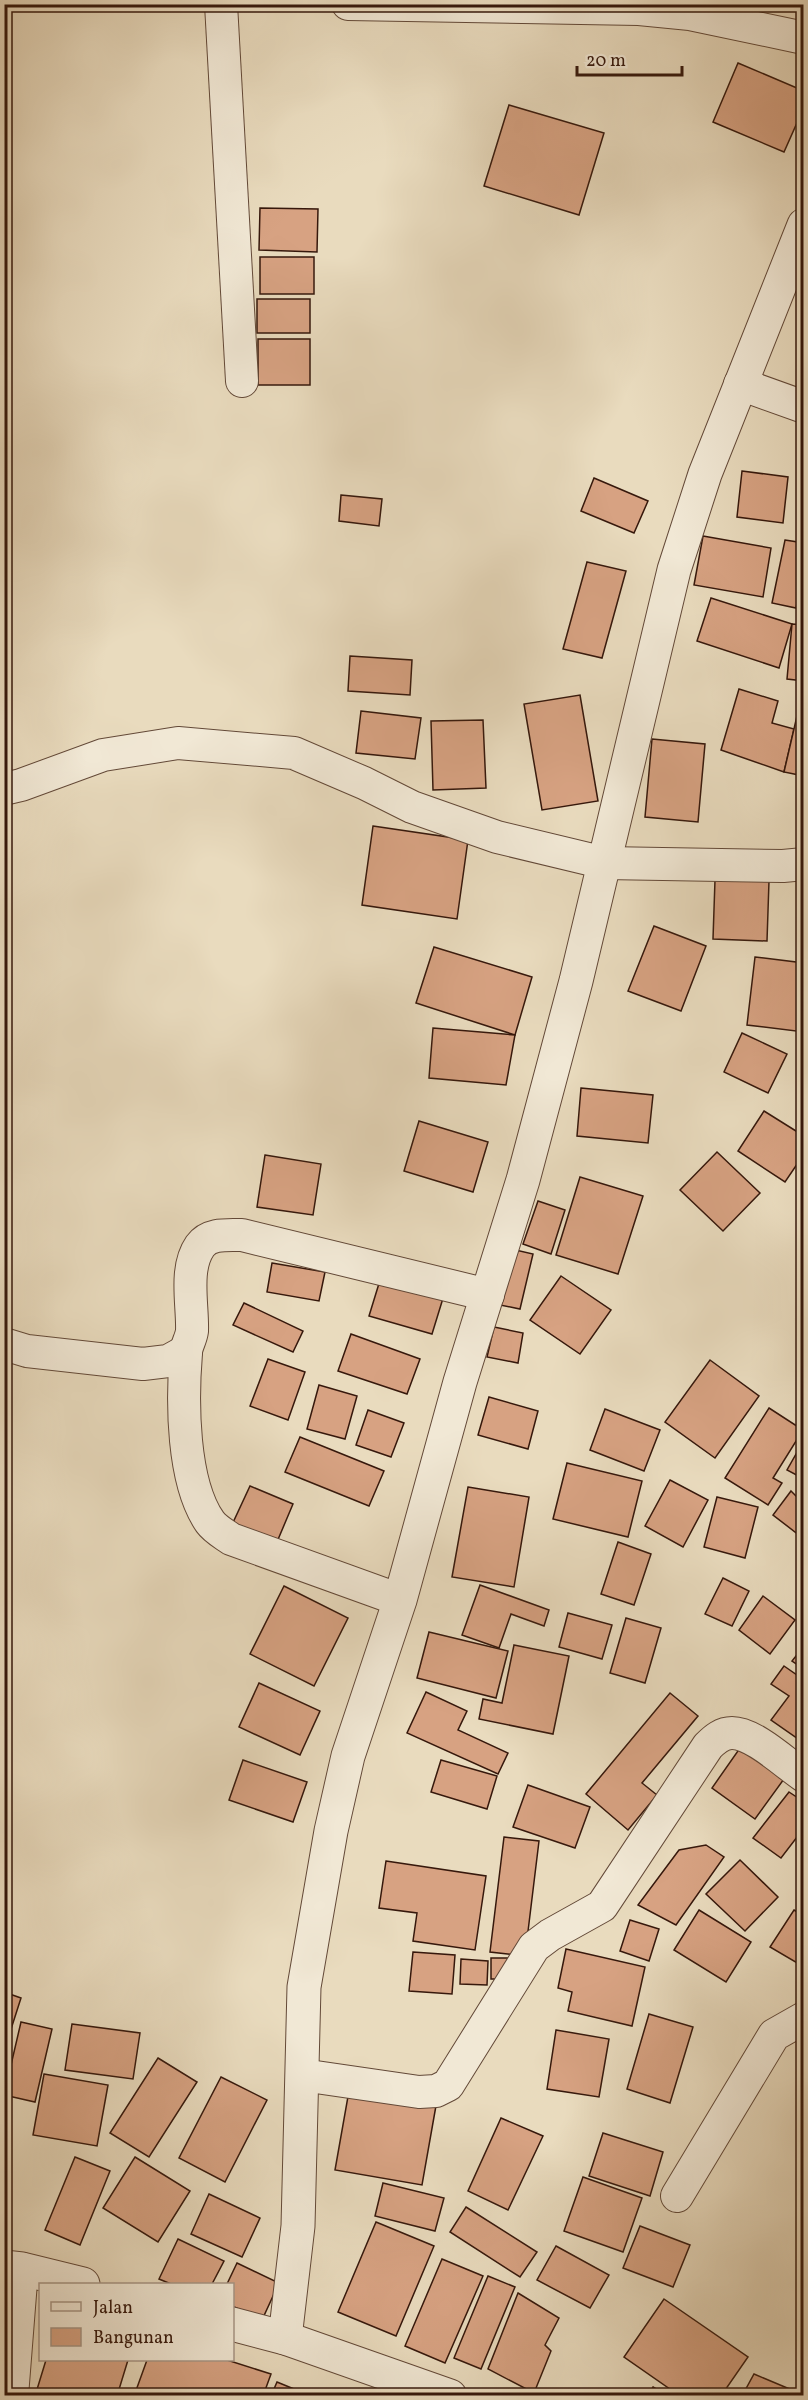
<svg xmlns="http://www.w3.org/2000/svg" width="808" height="2400" font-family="Vollkorn,serif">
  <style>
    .building { fill: #d7a282; stroke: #36180c; stroke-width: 1.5 }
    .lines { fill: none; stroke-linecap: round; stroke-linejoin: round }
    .minor-casing { stroke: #634938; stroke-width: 34 }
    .tertiary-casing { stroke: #634938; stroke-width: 35 }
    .minor { stroke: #f1e8d5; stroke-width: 32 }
    .tertiary { stroke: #f1e8d5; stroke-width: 33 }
  </style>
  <rect width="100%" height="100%" fill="#e9dbbe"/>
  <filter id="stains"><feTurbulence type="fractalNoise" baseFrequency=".00333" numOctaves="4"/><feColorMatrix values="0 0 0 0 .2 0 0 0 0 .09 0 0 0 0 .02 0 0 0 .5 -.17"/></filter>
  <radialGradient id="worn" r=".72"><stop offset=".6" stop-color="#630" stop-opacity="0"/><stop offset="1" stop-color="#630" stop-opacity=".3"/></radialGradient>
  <!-- building -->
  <g class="building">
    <path d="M738 63 804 91V107L784 152 713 122Z"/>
    <path d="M509 105 604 133 579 215 484 186Z"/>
    <path d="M260 208 318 209 317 252 259 250Z"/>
    <rect x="260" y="257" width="54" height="37"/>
    <rect x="257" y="299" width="53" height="34"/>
    <rect x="258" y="339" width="52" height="46"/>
    <path d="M804 355V380L797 377Z"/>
    <path d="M742 471 788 477 783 523 737 517Z"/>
    <path d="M594 478 648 501 634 533 581 511Z"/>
    <path d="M341 495 382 499 379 526 339 521Z"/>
    <path d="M703 536 771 548 763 597 694 585Z"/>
    <path d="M785 540 804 543V573L796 608 772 603Z"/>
    <path d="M587 562 626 571 602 658 563 649Z"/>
    <path d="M711 598 792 624 779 668 697 641Z"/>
    <path d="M792 624 804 625V681L787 679Z"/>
    <path d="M350 656 412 660 410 695 348 691Z"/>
    <path d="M739 689 778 701 772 723 794 729 784 772 721 750Z"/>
    <path d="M580 695 598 801 542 810 524 704Z"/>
    <path d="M800 703 804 704V776L784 772Z"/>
    <path d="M361 711 421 718 415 759 356 753Z"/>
    <path d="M483 720 486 788 433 790 431 721Z"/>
    <path d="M652 739 705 744 698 822 645 817Z"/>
    <path d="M373 826 468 840 457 919 362 905Z"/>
    <path d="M715 880 769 881 767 941 713 939Z"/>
    <path d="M654 926 706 946 681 1011 628 991Z"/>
    <path d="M434 947 532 977 515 1035 416 1003Z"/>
    <path d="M755 957 804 963V1032L747 1025Z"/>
    <path d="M433 1028 515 1035 506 1085 429 1078Z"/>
    <path d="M742 1033 787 1054 768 1093 724 1072Z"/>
    <path d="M581 1088 653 1095 648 1143 577 1136Z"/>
    <path d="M764 1111 804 1136V1154L785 1182 738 1151Z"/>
    <path d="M419 1121 488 1142 473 1192 404 1171Z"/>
    <path d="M717 1152 760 1193 723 1231 680 1190Z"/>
    <path d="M265 1155 321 1164 313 1215 257 1207Z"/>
    <path d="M580 1177 643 1196 618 1274 556 1255Z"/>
    <path d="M538 1201 565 1210 551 1254 523 1244Z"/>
    <path d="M507 1248 533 1254 520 1309 495 1304Z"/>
    <path d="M272 1263 325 1272 319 1301 267 1292Z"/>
    <path d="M561 1276 611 1310 580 1354 530 1320Z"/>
    <path d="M381 1277 444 1295 432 1334 369 1316Z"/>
    <path d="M244 1303 303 1331 293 1352 233 1325Z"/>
    <path d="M494 1327 523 1333 518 1363 487 1357Z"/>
    <path d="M351 1334 420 1359 407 1394 338 1371Z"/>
    <path d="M268 1359 305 1372 288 1420 250 1406Z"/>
    <path d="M710 1360 759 1396 715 1458 665 1422Z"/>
    <path d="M319 1385 357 1396 345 1439 307 1429Z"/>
    <path d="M489 1397 538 1411 528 1449 478 1435Z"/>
    <path d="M769 1408 803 1430 773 1478 782 1483 768 1505 725 1478Z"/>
    <path d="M605 1409 660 1430 644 1471 590 1450Z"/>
    <path d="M368 1410 404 1423 391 1457 356 1445Z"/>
    <path d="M300 1437 384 1471 369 1506 285 1472Z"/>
    <path d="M804 1440V1479L787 1470Z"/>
    <path d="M567 1463 642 1481 628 1537 553 1519Z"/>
    <path d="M670 1480 708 1500 683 1547 645 1526Z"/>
    <path d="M250 1486 293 1504 274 1549 230 1529Z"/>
    <path d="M468 1487 529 1497 514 1587 452 1577Z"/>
    <path d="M791 1491 798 1498 804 1493V1539L773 1515Z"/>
    <path d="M717 1497 758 1507 745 1558 704 1547Z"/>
    <path d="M618 1542 651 1554 634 1605 601 1594Z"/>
    <path d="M723 1578 749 1591 732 1626 705 1614Z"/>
    <path d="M480 1585 549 1610 544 1626 511 1614 499 1648 462 1635Z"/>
    <path d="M284 1586 348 1618 314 1686 250 1654Z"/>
    <path d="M763 1596 795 1620 770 1654 739 1630Z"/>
    <path d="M568 1613 612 1625 602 1659 559 1647Z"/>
    <path d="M626 1618 661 1628 645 1683 610 1673Z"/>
    <path d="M429 1632 508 1651 496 1698 417 1678Z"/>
    <path d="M514 1645 569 1656 553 1734 479 1719 483 1699 502 1703Z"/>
    <path d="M804 1646V1669L792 1661Z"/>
    <path d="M784 1666 804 1680V1743L771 1720 789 1696 771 1684Z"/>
    <path d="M259 1683 320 1711 300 1755 239 1727Z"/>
    <path d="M426 1692 467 1711 458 1730 508 1753 498 1774 407 1733Z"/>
    <path d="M670 1693 698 1716 642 1783 657 1795 628 1830 586 1794Z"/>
    <path d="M740 1748 784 1779 755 1819 712 1788Z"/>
    <path d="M243 1760 307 1782 293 1822 229 1800Z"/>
    <path d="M441 1760 497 1776 487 1809 431 1792Z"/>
    <path d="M528 1785 590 1807 575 1848 513 1827Z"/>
    <path d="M789 1792 804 1802V1828L781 1858 753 1838Z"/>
    <path d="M504 1837 539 1841 525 1956 490 1952Z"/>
    <path d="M706 1845 724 1857 676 1925 638 1905 679 1850Z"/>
    <path d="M740 1860 778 1897 745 1931 706 1894Z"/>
    <path d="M386 1861 486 1876 475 1950 413 1941 417 1913 379 1908Z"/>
    <path d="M699 1910 751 1942 726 1982 674 1950Z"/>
    <path d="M794 1910 804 1916V1967L770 1947Z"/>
    <path d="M630 1920 659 1929 649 1961 620 1951Z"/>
    <path d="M566 1949 645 1967 632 2026 568 2011 572 1992 558 1988Z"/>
    <path d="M413 1952 455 1955 452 1994 409 1991Z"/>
    <rect x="491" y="1958" width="18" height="21"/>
    <path d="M461 1959 488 1961 487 1985 460 1984Z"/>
    <path d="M4 1992 21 1998 4 2051Z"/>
    <path d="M649 2014 693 2027 670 2103 627 2089Z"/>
    <path d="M21 2022 52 2029 35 2102 4 2095Z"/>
    <path d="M72 2024 140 2033 133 2079 65 2070Z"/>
    <path d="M556 2030 609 2039 599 2097 547 2089Z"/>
    <path d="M158 2058 197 2082 149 2157 110 2133Z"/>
    <path d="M44 2074 108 2085 97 2146 33 2135Z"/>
    <path d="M221 2077 267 2100 225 2182 179 2158Z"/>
    <path d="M350 2085 437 2100 422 2185 335 2170Z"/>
    <path d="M501 2118 543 2136 508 2210 468 2191Z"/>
    <path d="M603 2133 663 2152 650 2196 589 2176Z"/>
    <path d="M4 2149 11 2151 4 2188Z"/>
    <path d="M75 2157 110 2171 80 2245 45 2230Z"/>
    <path d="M135 2157 190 2191 158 2242 103 2208Z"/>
    <path d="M583 2177 642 2198 623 2252 564 2231Z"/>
    <path d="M383 2183 444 2198 435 2231 375 2216Z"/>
    <path d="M209 2194 260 2218 242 2257 191 2234Z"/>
    <path d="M466 2207 537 2252 520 2277 450 2232Z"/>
    <path d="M376 2222 434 2246 396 2336 338 2312Z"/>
    <path d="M640 2226 690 2245 673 2287 623 2268Z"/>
    <path d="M178 2239 224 2261 212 2284H171L159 2279Z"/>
    <path d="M556 2246 609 2275 590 2308 537 2280Z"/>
    <path d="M442 2259 483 2276 445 2363 405 2346Z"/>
    <path d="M237 2263 279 2283 262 2320 232 2306V2284H227Z"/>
    <path d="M488 2276 515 2287 481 2369 454 2358Z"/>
    <path d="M518 2293 559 2318 545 2345 551 2351 534 2393 488 2369Z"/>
    <path d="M664 2299 748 2357 721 2396H680L624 2357Z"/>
    <path d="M46 2360H128L117 2396H35Z"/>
    <path d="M147 2360H227L271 2374 263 2396H134Z"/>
    <path d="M754 2374 804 2395V2396H742Z"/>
    <path d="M277 2382 311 2396H271Z"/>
    <path d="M653 2387 668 2396H648Z"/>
  </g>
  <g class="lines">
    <defs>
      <g id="minor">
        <path d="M221 4 242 381"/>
        <path d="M348 4 639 9 690 14 804 38"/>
        <path d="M740 384 804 407"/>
        <path d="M4 789 21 785 103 755 178 743 294 753 364 783 412 807 497 837 605 863 783 866 804 864"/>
        <path d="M4 1344 27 1351 143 1364 168 1361 186 1351"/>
        <path d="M400 1600 231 1539C224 1534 215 1529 210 1522 182 1482 182 1401 186 1353 186 1346 191 1339 192 1331 193 1305 184 1269 200 1246 209 1233 227 1235 242 1235L488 1295"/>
        <path d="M302 2075 419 2092 436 2091 448 2085 534 1947 550 1935 602 1906 708 1746C715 1739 722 1733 732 1733 754 1733 786 1764 804 1776"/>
        <path d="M677 2196 774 2035 804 2018"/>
        <path d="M12 2396 22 2269"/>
      </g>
      <g id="tertiary">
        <path d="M4 2267 22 2269 83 2284"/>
        <path d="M232 2324 285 2338 450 2396"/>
        <path d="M285 2338 298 2226 304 1987 331 1831 348 1756 400 1600 460 1382 523 1180 576 981 674 570 705 474 804 225"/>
      </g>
    </defs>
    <!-- minor casing -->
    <use href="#minor" class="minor-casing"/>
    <!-- tertiary casing -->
    <use href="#tertiary" class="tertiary-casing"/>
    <!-- minor -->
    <use href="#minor" class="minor"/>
    <!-- tertiary -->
    <use href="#tertiary" class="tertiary"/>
  </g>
  <!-- margin -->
  <rect width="808" height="2400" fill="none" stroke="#e9dbbe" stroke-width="24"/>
  <rect x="6" y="6" width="796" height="2388" fill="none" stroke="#36180c" stroke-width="3"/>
  <rect x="12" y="12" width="784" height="2376" fill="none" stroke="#36180c" stroke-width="1.5"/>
  <!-- legend -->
  <rect x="39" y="2283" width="195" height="78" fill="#f1e8d5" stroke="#a69585" stroke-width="1.5"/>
  <rect x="51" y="2302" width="30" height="9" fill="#f1e8d5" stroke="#a69585" stroke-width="1.5"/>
  <text x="93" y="2313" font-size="18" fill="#36180c">Jalan</text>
  <rect x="51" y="2328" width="30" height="18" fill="#d7a282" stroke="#a69585" stroke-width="1.5"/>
  <text x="93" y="2343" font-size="18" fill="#36180c">Bangunan</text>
  <!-- scale -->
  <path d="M577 66v9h105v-9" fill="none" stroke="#36180c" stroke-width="3"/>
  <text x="586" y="66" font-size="18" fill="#36180c" stroke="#f1e8d5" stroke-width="4.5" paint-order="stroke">20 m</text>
  <rect width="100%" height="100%" filter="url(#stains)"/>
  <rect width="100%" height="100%" fill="url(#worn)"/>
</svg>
